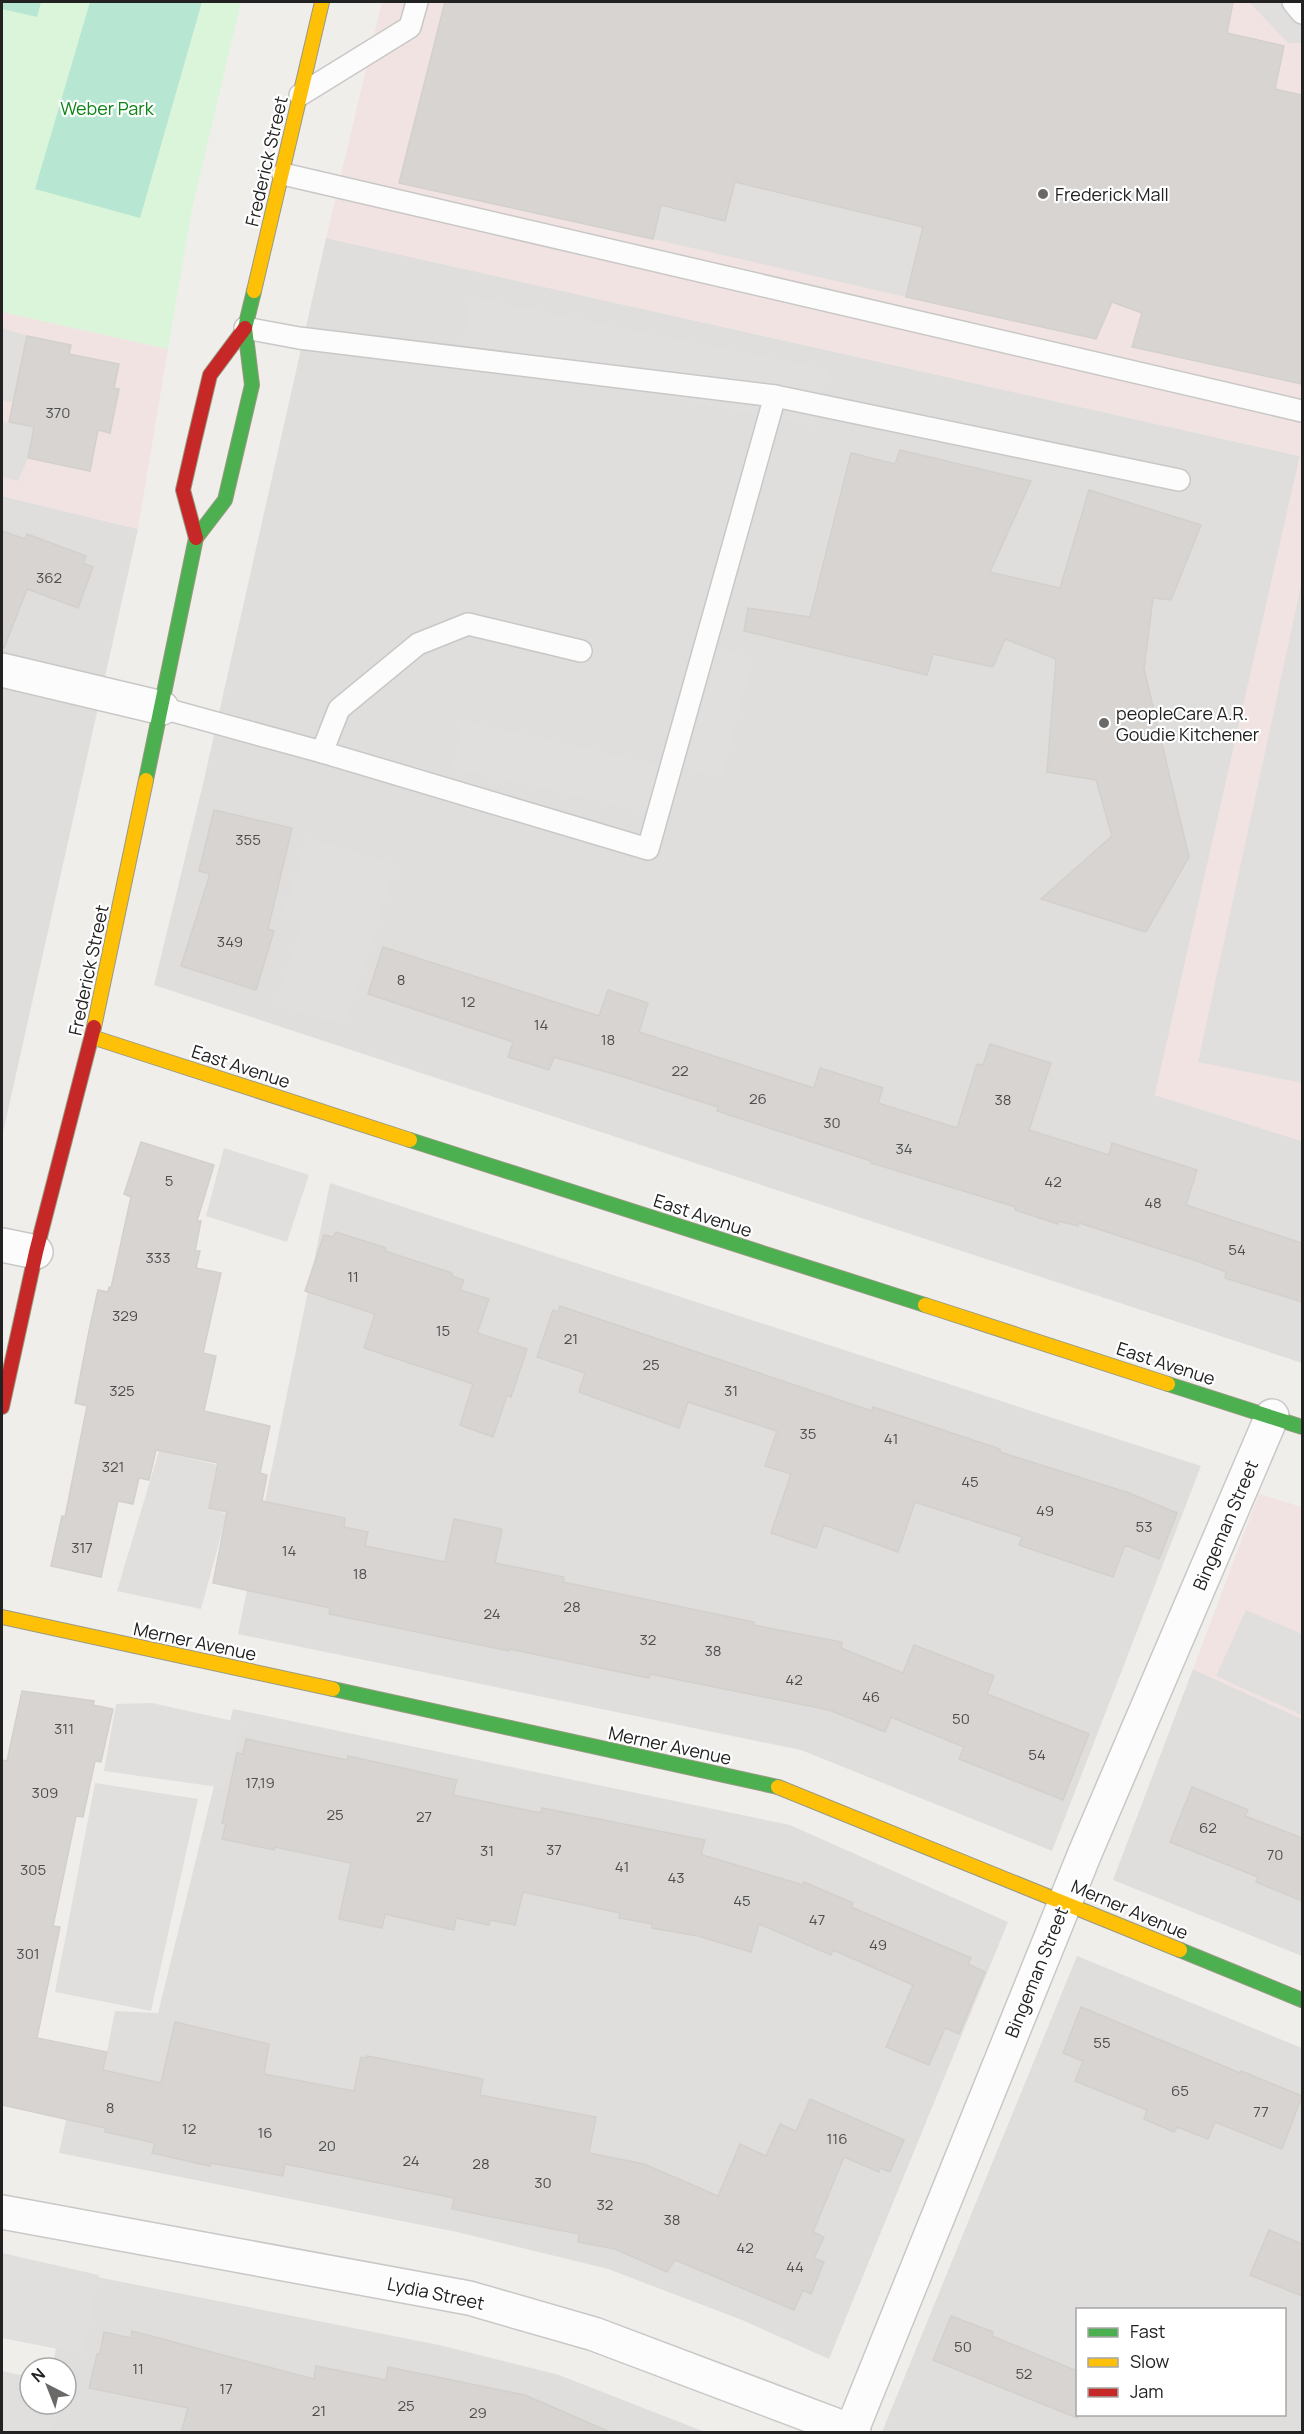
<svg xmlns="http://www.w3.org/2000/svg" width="1304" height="2434" font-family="Manrope,sans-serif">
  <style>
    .residential { fill: #dfdedc; fill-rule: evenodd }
    .commercial { fill: #f1e3e1 }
    .park { fill: #daf5da }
    .pitch { fill: #b7e6d2 }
    .parking { fill: #e0dfde }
    .building { fill: #d7d4d2; stroke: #d3d0cc; stroke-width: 1.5 }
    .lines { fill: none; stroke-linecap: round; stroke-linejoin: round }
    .lane-casing { stroke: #c9c8c7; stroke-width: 24 }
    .street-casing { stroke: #c9c8c7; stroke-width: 36 }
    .fast-casing { stroke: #999a82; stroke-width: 16 }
    .slow-casing { stroke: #999a82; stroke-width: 16 }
    .jam-casing { stroke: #999a82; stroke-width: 16 }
    .lane { stroke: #fdfcfc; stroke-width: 21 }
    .street { stroke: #fdfcfc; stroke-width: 33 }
    .fast { stroke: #4caf50; stroke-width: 14 }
    .slow { stroke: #ffc107; stroke-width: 14 }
    .jam { stroke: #c62828; stroke-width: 14 }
    .poi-dot { fill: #6a6968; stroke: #fff; stroke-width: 2 }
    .labels { text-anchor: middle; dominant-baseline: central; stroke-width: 4.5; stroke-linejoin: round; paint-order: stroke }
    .number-label { font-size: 15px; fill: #4f4e4e }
    .park-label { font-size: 18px; fill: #0c8416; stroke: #fff }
    .street-label { font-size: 18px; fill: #222; stroke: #fff }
    .poi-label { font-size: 18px; fill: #222; stroke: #fff; text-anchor: start }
  </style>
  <rect width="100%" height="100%" fill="#f0eeeb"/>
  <!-- residential -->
  <g class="residential">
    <path d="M326 238 1300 456 1155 1095 1302 1141V1363L154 985 203 784Z"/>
    <path d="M2 496 138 529 2 1137Z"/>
    <path d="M330 1183 1201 1466 1052 1851 801 1750 238 1634Z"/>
    <path d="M1193 1669 1302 1719V1956L1113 1880Z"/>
    <path d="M233 1709 790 1825 1008 1922 829 2359 742 2320 608 2269 457 2232 59 2153 76 2074 102 2078 115 2011 158 2013Z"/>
    <path d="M1077 1956 1302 2048V2432H882ZM1078 2310H1284V2414H1078Z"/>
    <path d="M72 2272 439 2345 559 2375 705 2432H38L44 2404H66V2368H52Z"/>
  </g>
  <!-- commercial -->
  <g class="commercial">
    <path d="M382 2H1302V1141L1155 1095 1300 456 326 238Z"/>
    <path d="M2 312 168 349 138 529 2 496Z"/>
    <path d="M1259 1494 1302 1507V1719L1193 1669Z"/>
  </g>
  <!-- park -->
  <path class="park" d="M2 2H241L192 209 168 349 2 312Z"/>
  <!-- pitch -->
  <g class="pitch">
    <path d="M2 2H41L37 17 2 9Z"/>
    <path d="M90 2H202L140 218 35 189Z"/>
  </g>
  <!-- parking -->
  <g class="parking">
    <path d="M1249 2H1302V43H1288Z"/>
    <path d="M735 182 923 227 906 297 653 239 661 205 725 221Z"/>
    <path d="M472 297 828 370 816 427 460 355Z"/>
    <path d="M2 328 27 336 13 402 2 400V402Z"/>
    <path d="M2 421 34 427 28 458 18 481 2 477Z"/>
    <path d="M1302 581V1083L1198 1062Z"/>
    <path d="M715 648 753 658 722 778 684 768Z"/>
    <path d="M464 721 658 765 648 812 453 768Z"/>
    <path d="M308 837 396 866 344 1025 276 1004 302 923 282 916Z"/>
    <path d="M224 1148 309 1175 287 1242 206 1216Z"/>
    <path d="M159 1451 218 1465 210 1508 227 1514 201 1609 117 1591Z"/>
    <path d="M1246 1610 1302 1634V1715L1216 1676Z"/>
    <path d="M152 1703 242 1723 225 1788 104 1771 116 1704Z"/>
    <path d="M95 1783 198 1799 151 2011 55 1992Z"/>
    <path d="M2 2253 99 2275 83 2354 2 2338Z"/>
    <path d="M2 2371 30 2377V2404H59L52 2432H2Z"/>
  </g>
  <!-- building -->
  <g class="building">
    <path d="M445 2H1233L1227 33 1284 46 1275 89 1302 95V384L1132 347 1142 313 1112 302 1096 339 906 297 923 227 735 182 725 221 661 205 653 239 399 183Z"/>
    <path d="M27 336 71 345 69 354 119 364 114 388 119 389 110 433 98 430 90 471 28 458 34 427 9 422Z"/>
    <path d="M900 450 1031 481 990 572 1060 588 1089 490 1201 525 1171 600 1153 598 1144 669 1189 857 1146 932 1041 899 1112 836 1096 780 1047 772 1056 659 1005 639 993 667 933 654 927 675 744 631 748 608 810 617 851 453 895 464Z"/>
    <path d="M2 531 25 539 27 534 86 556 83 563 93 567 78 608 27 589 4 648H2Z"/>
    <path d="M214 810 292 828 268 929 274 931 256 990 181 966 210 874 199 871Z"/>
    <path d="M383 947 599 1016 608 990 648 1003 639 1032 814 1088 820 1068 883 1088 878 1103 957 1128 977 1064 983 1065 990 1044 1051 1063 1029 1130 1109 1155 1112 1143 1197 1170 1186 1205 1302 1243V1302L1225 1278 1226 1272 1197 1261 1079 1223 1078 1226 1059 1221 1058 1224 1015 1210 1016 1207 871 1163V1161L717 1111 718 1107 624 1077 554 1057 549 1070 508 1057 513 1042 368 994Z"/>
    <path d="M141 1142 214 1165 197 1221H201L195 1251H200L196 1268 221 1273 203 1353 216 1356 204 1411 270 1426 260 1473 267 1475 262 1501 345 1518 344 1527 368 1532 365 1546 445 1562 454 1519 502 1529 495 1563 564 1577 563 1582 754 1622 753 1625 842 1642 841 1648 903 1673 914 1645 994 1676 987 1694 1089 1734 1063 1800 959 1759 964 1747 891 1717 885 1732 829 1710 650 1674 649 1678 510 1649 509 1651 329 1614 330 1608 213 1583 227 1512 209 1508 218 1463 156 1450 149 1480 139 1478 133 1504 118 1501 101 1577 51 1566 62 1516 65 1517 87 1406 75 1403 89 1331 98 1290 108 1292 109 1287 111 1288 131 1197 124 1194Z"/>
    <path d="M336 1232 386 1248 385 1251 452 1273V1276L464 1280 460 1290 489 1299 477 1333 527 1349 511 1397 507 1395 493 1437 460 1425 473 1384 364 1348 375 1314 305 1291 324 1235 333 1237Z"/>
    <path d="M560 1306 872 1411 873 1407 904 1417 1000 1449V1452L1129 1493 1177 1513 1159 1559 1125 1545 1113 1577 1019 1545 1022 1537 915 1502 898 1552 824 1525 816 1548 771 1533 791 1474 765 1466 777 1431 688 1402 679 1428 579 1392 585 1373 537 1357 553 1310 558 1312Z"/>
    <path d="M22 1691 94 1701 93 1705 113 1709 101 1762 95 1761 83 1817 76 1816 53 1926 60 1927 37 2038 107 2052 103 2070 161 2083 175 2022 269 2044 264 2074 354 2091 361 2057 367 2058V2056L483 2079 480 2095 596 2117 589 2153 644 2164 718 2196 740 2144 766 2156 780 2124 796 2131 810 2099 904 2140 890 2172 880 2168 879 2172 844 2157 813 2232 824 2237 814 2258 824 2262 811 2294 803 2290 794 2310 675 2260 667 2272 615 2249 578 2242 579 2234 452 2209 454 2198 285 2164 283 2176 211 2163 210 2166 152 2153 155 2143 105 2132V2128L2 2105V1760L7 1761Z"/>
    <path d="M246 1739 347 1760 348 1756 457 1780 453 1795 541 1813 542 1808 705 1840 701 1854 706 1856 803 1885 804 1882 853 1903 851 1907 971 1958 968 1964 985 1972 959 2034 945 2028 929 2065 886 2047 913 1985 833 1950 831 1955 759 1924 751 1952 698 1936 652 1928V1924L619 1918 620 1913 523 1892 515 1925 490 1920 489 1925 456 1918 454 1930 385 1914 382 1928 339 1919 351 1863 275 1847 274 1850 222 1839 226 1824 222 1823 237 1753 243 1754Z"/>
    <path d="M1192 1787 1248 1810 1245 1816 1302 1838V1901L1256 1882 1258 1877 1170 1842Z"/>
    <path d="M1081 2007 1240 2073 1241 2071 1302 2096 1282 2149 1215 2122 1208 2139 1177 2127 1174 2132 1144 2119 1147 2110 1075 2081 1083 2061 1063 2053Z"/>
    <path d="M1269 2230 1302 2244V2296L1250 2275Z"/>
    <path d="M951 2316 993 2332 992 2336 1077 2371V2418L933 2360Z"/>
    <path d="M132 2331 314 2379 316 2366 386 2380 388 2367 525 2395 612 2433H181L188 2408 89 2388 97 2354H100L104 2332 131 2338Z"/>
  </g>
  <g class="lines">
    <defs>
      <g id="lane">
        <path d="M1293 2 1302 13"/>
        <path d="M300 95 410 27 417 2"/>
        <path d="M283 174 1302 411"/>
        <path d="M245 328 299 338 775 396 1179 480"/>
        <path d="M162 708 322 752 648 849 775 396"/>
        <path d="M322 752 339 709 418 644 468 624 581 651"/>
      </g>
      <g id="street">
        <path d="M2 670 162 708"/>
        <path d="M2 1245 36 1252"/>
        <path d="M2 2212 469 2298 594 2334 854 2432"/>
        <path d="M851 2432 1085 1853 1272 1416"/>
      </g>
      <g id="fast">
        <path d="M146 780 196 538 225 500 252 385 245 328 254 291"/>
        <path d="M410 1140 925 1305"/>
        <path d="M1168 1384 1302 1427"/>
        <path d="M333 1689 778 1787"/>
        <path d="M1180 1950 1302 2000"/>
      </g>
      <g id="slow">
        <path d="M254 291 322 2"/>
        <path d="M94 1027 146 780"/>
        <path d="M92 1037 410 1140"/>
        <path d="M925 1305 1168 1384"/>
        <path d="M2 1617 333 1689"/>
        <path d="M778 1787 1180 1950"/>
      </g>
      <g id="jam">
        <path d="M196 538 183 490 194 442 210 375 245 328"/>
        <path d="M2 1407 36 1252 94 1027"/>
      </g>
    </defs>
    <!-- lane casing -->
    <use href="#lane" class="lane-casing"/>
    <!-- street casing -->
    <use href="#street" class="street-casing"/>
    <!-- fast casing -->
    <use href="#fast" class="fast-casing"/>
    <!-- slow casing -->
    <use href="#slow" class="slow-casing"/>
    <!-- jam casing -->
    <use href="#jam" class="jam-casing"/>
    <!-- lane -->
    <use href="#lane" class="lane"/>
    <!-- street -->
    <use href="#street" class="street"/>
    <!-- fast -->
    <use href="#fast" class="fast"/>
    <!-- slow -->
    <use href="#slow" class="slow"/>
    <!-- jam -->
    <use href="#jam" class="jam"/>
  </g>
  <!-- markers -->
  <g class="poi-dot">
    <circle cx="1043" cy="194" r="6"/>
    <circle cx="1104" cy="723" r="6"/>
  </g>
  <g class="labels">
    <!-- number labels -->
    <g class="number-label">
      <text x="58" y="412">370</text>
      <text x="49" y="577">362</text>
      <text x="248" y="839">355</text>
      <text x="230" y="941">349</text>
      <text x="401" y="979">8</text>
      <text x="468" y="1001">12</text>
      <text x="541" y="1024">14</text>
      <text x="608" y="1039">18</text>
      <text x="680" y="1070">22</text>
      <text x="758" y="1098">26</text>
      <text x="1003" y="1099">38</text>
      <text x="832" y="1122">30</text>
      <text x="904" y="1148">34</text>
      <text x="169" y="1180">5</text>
      <text x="1053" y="1181">42</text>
      <text x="1153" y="1202">48</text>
      <text x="1237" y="1249">54</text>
      <text x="158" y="1257">333</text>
      <text x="353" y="1276">11</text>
      <text x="125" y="1315">329</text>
      <text x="443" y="1330">15</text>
      <text x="571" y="1338">21</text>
      <text x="651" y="1364">25</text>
      <text x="122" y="1390">325</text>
      <text x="731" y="1390">31</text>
      <text x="808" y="1433">35</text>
      <text x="891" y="1438">41</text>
      <text x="113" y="1466">321</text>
      <text x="970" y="1481">45</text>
      <text x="1045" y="1510">49</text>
      <text x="1144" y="1526">53</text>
      <text x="82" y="1547">317</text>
      <text x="289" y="1550">14</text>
      <text x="360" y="1573">18</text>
      <text x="572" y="1606">28</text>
      <text x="492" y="1613">24</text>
      <text x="648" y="1639">32</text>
      <text x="713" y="1650">38</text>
      <text x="794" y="1679">42</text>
      <text x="871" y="1696">46</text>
      <text x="961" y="1718">50</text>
      <text x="64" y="1728">311</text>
      <text x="1037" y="1754">54</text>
      <text x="260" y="1782">17,19</text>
      <text x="45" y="1792">309</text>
      <text x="335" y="1814">25</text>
      <text x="424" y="1816">27</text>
      <text x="1208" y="1827">62</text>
      <text x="554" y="1849">37</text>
      <text x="487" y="1850">31</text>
      <text x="1275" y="1854">70</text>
      <text x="622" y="1866">41</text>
      <text x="33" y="1869">305</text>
      <text x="676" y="1877">43</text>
      <text x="742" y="1900">45</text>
      <text x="817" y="1919">47</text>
      <text x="878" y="1944">49</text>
      <text x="28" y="1953">301</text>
      <text x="1102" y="2042">55</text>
      <text x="1180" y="2090">65</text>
      <text x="110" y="2107">8</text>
      <text x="1261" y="2111">77</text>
      <text x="189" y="2128">12</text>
      <text x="265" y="2132">16</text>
      <text x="837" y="2138">116</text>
      <text x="327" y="2145">20</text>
      <text x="411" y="2160">24</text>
      <text x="481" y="2163">28</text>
      <text x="543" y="2182">30</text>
      <text x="605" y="2204">32</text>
      <text x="672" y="2219">38</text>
      <text x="745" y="2247">42</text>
      <text x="795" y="2266">44</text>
      <text x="963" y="2346">50</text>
      <text x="138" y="2368">11</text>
      <text x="1024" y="2373">52</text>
      <text x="226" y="2388">17</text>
      <text x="406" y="2405">25</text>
      <text x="319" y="2410">21</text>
      <text x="478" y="2412">29</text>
    </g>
    <!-- park labels -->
    <g class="park-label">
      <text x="107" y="108">Weber Park</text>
    </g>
    <!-- street labels -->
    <g class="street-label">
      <text transform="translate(266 161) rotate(-77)">Frederick Street</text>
      <text transform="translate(88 970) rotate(-78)">Frederick Street</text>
      <text transform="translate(241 1066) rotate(18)">East Avenue</text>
      <text transform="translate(703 1215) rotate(18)">East Avenue</text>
      <text transform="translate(1166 1363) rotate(18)">East Avenue</text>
      <text transform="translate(1225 1525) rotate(-67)">Bingeman Street</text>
      <text transform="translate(195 1641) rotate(12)">Merner Avenue</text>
      <text transform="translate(670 1745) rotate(12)">Merner Avenue</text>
      <text transform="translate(1130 1909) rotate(23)">Merner Avenue</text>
      <text transform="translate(1036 1972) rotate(-68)">Bingeman Street</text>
      <text transform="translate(436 2293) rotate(12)">Lydia Street</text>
    </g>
    <!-- poi labels -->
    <g class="poi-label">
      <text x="1055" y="194">Frederick Mall</text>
      <text x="1116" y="713">peopleCare A.R.<tspan x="1116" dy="21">Goudie Kitchener</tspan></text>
    </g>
  </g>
  <!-- border -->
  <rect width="1304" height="2434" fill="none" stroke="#222222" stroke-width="6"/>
  <!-- legend -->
  <rect x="1076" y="2308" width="210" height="108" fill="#ffffff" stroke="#a7a7a7" stroke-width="1.5"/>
  <rect x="1088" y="2328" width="30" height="9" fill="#4caf50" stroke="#a7a7a7" stroke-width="1.5"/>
  <text x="1130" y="2338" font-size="18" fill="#222222">Fast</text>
  <rect x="1088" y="2358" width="30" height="9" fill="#ffc107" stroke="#a7a7a7" stroke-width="1.5"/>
  <text x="1130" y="2368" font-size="18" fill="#222222">Slow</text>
  <rect x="1088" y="2388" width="30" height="9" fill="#c62828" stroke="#a7a7a7" stroke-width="1.5"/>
  <text x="1130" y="2398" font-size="18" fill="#222222">Jam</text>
  <!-- north arrow -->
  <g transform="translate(48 2386) rotate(318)"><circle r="28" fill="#ffffff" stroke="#a7a7a7" stroke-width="1.5"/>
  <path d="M0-4.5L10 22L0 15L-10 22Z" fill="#6a6968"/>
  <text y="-9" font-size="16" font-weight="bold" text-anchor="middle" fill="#222222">N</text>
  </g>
</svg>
